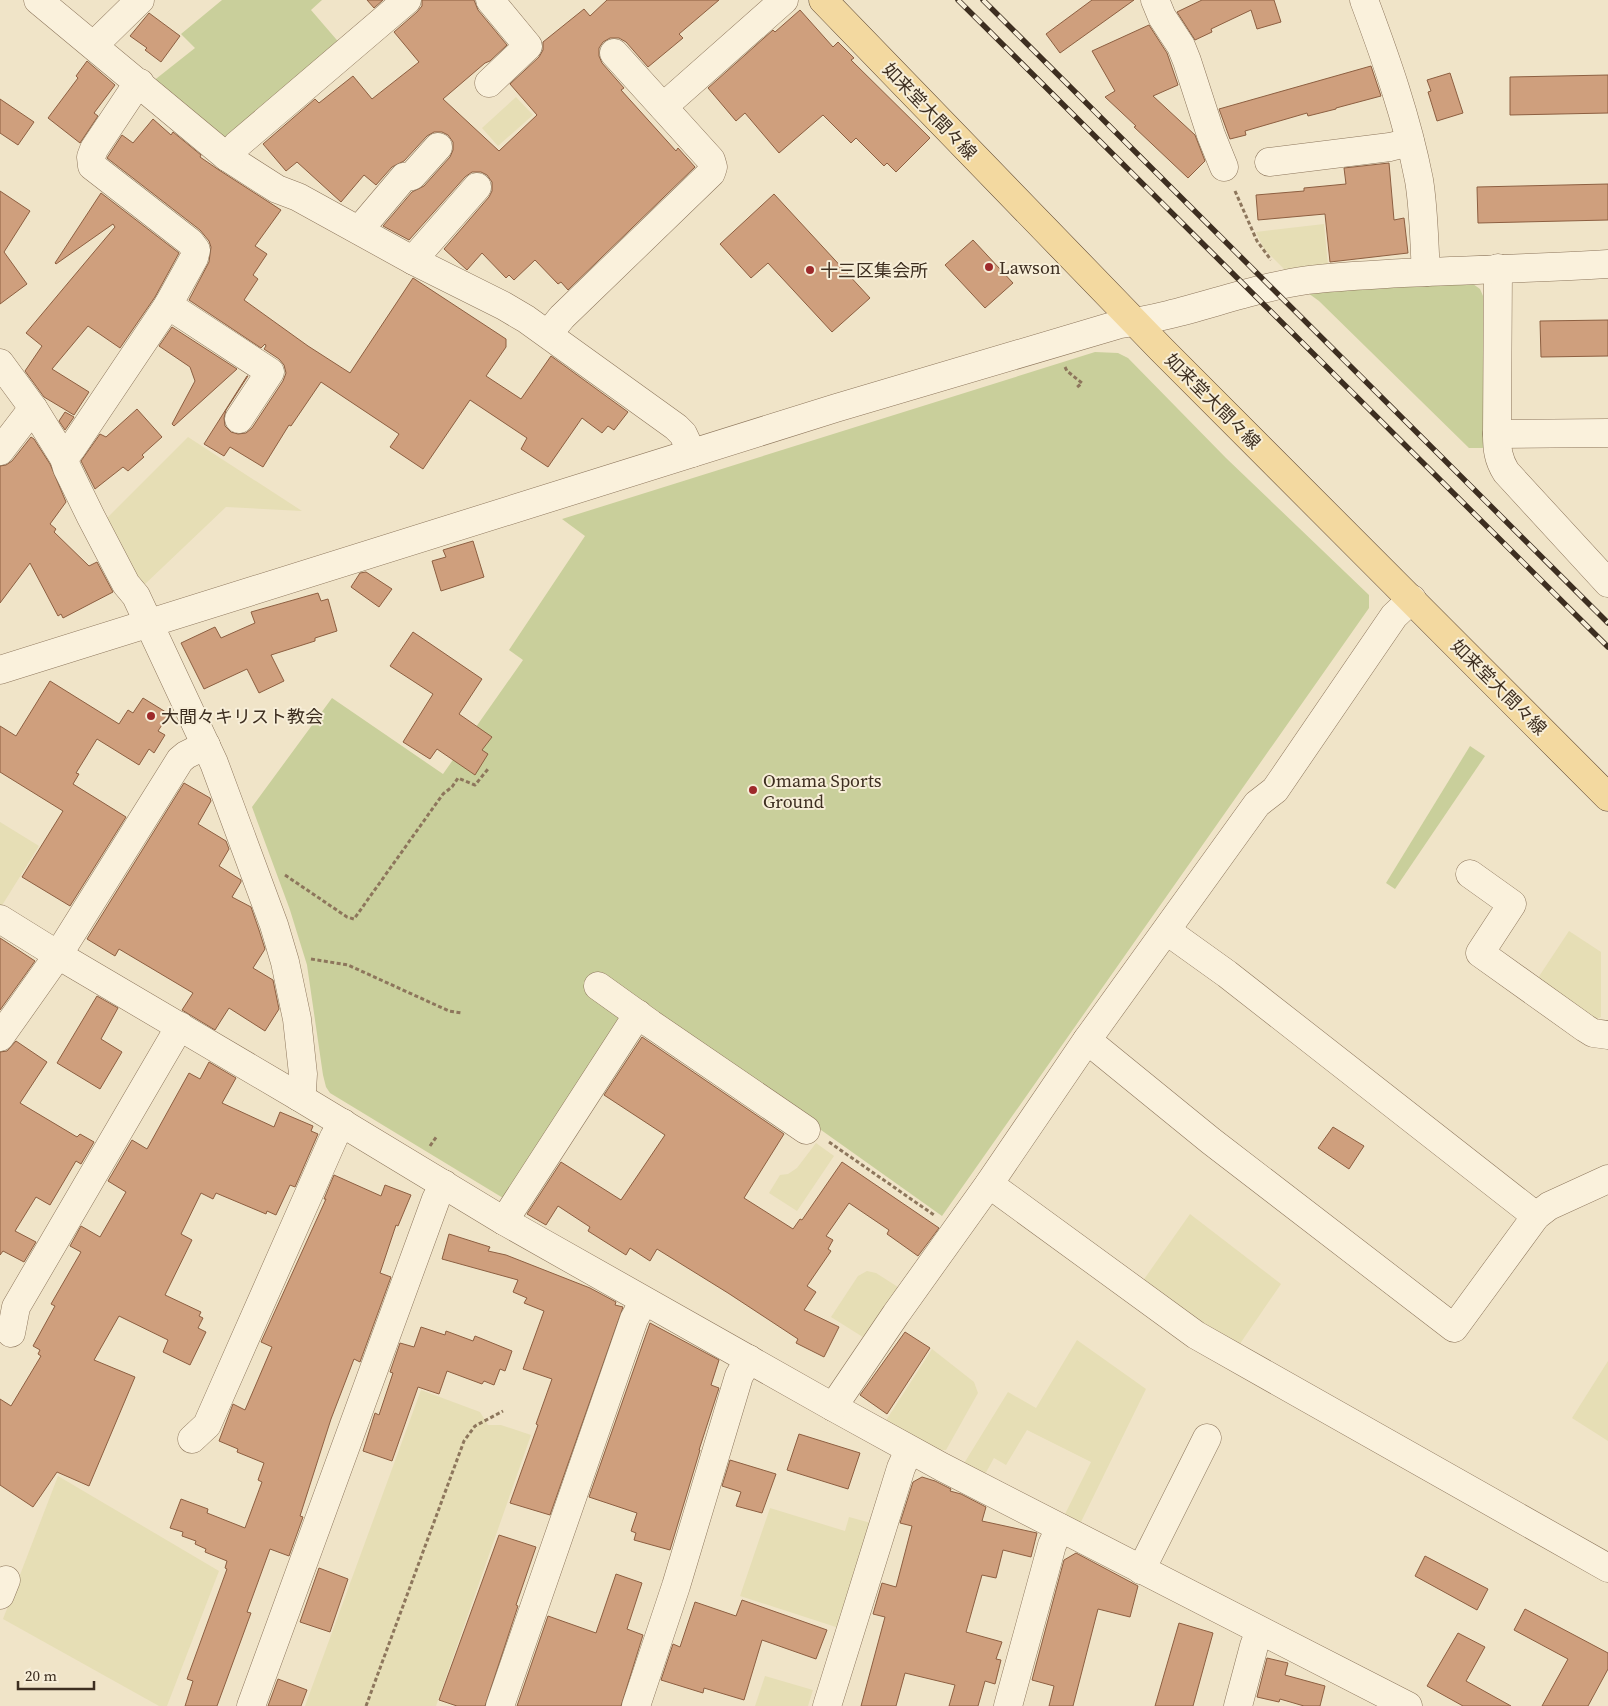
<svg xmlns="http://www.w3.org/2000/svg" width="1608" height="1706" font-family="'Source Serif 4','Noto Sans JP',serif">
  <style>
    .farmland { fill: #e6deb5 }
    .green { fill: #c9cf9b }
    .building { fill: #cf9f7d; stroke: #8d5f41 }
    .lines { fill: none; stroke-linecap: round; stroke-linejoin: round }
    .minor-casing { stroke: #8d765c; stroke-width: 29 }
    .major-casing { stroke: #5b4430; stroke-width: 29 }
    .path { stroke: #8d765c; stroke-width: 3; stroke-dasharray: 4 2.5; stroke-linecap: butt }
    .minor { stroke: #faf1dc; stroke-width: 28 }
    .major { stroke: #f3d9a0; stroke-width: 28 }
    .rail-casing { stroke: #3d2e20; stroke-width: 5.5 }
    .rail { stroke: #f7eed8; stroke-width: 4; stroke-dasharray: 11; stroke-linecap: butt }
    .poi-dot { fill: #9e2a2b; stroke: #f7eed8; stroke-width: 2 }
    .labels { text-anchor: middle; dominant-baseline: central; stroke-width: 4; stroke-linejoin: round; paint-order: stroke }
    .street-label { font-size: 18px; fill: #3d2e20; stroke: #f7eed8 }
    .poi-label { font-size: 18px; fill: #3d2e20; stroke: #f7eed8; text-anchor: start }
  </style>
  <rect width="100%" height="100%" fill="#f0e4c8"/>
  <!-- farmland -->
  <g class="farmland">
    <path d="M516 97 533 115 498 146 482 128Z"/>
    <path d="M1324 224 1328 265 1286 271 1264 249 1256 232Z"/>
    <path d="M188 437 302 511 226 507 143 586 101 524Z"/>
    <path d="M0 822 39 846 1 907 0 906Z"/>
    <path d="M1569 931 1601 952V1017L1591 1023 1534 984Z"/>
    <path d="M816 1143 834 1156 797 1211 769 1193 780 1175 788 1174 797 1168Z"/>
    <path d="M1190 1214 1281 1284 1235 1351 1140 1285Z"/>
    <path d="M867 1271 876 1273 901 1289 866 1339 831 1317 858 1276Z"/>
    <path d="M1077 1340 1146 1389 1080 1524 1064 1516 1091 1462 1027 1430 1006 1465 994 1458 984 1476 963 1465 1008 1392 1036 1408Z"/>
    <path d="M932 1349 974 1382 978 1393 946 1450H937L885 1422Z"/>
    <path d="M1608 1361V1441L1572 1418Z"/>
    <path d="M421 1390 480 1412 488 1425H501L531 1435 436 1706H305Z"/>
    <path d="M58 1476 219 1571 167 1706H159L3 1619Z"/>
    <path d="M770 1508 845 1531 849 1517 871 1523 839 1628 740 1596Z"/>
    <path d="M765 1676 813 1690 808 1706H755Z"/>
  </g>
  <!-- green -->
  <g class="green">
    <path d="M222 0H322L311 10 342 46 223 139 152 82 195 48 181 34Z"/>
    <path d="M1473 284 1480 289 1483 296 1484 448H1469L1319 301 1308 293 1343 289Z"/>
    <path d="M1095 352 1118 353 1128 358 1226 458 1369 595V608L942 1216 807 1120 619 1011 620 1026 508 1201 330 1093 326 1087 323 1075 307 965 290 910 252 807 332 698 443 774 523 660 509 650 585 536 562 519Z"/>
    <path d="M1470 746 1485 756 1395 889 1386 883Z"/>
  </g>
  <!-- building -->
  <g class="building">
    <path d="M367 0H383L374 8Z"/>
    <path d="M422 0H474L478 10 507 45 490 61 485 63 443 99 499 151 537 115 510 84 539 57 543 50V42L584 9 590 16 607 0H719L679 34 683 38 648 67 626 42 619 38H610L603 42 599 48V56L602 63 624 88 621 90 676 151 678 148 695 167 568 290 561 282 558 284 535 260 514 280 509 275 506 278 482 253 467 270 444 249 489 197 492 191V182L487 175 481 172H472L465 177 409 240 383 226 412 192 424 186 450 157 453 150V142L448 135 442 132H434L427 136 404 161 392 167 376 185 364 175 341 202 297 162 286 171 263 144 315 99 319 103 353 76 372 99 419 62 394 32 417 12 422 6Z"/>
    <path d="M1092 0H1134L1060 53 1046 34Z"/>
    <path d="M1202 0H1274L1281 22 1257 29 1251 10 1211 29 1212 32 1195 40 1177 12Z"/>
    <path d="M800 10 833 47 838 42 854 58 851 60 930 138 896 172 887 163 884 166 856 138 851 143 823 115 779 153 745 113 736 121 708 88 773 30 775 32Z"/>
    <path d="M149 13 180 36 161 62 145 50 147 48 130 36Z"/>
    <path d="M1149 25 1167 53 1178 85 1153 96 1195 135 1205 161 1188 178 1134 127 1136 126 1105 97 1115 91 1092 51Z"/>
    <path d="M87 61 115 85 94 113 98 116 80 143 48 118 78 78 76 76Z"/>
    <path d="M1371 66 1381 96 1336 108V109L1308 116 1307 113 1245 131 1246 135 1230 139 1219 109Z"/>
    <path d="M1450 73 1463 113 1437 121 1428 92 1431 91 1427 80Z"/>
    <path d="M1608 75V113L1510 115V77Z"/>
    <path d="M0 99 34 122 18 145 0 133Z"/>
    <path d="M153 119 171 135 173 132 201 155 200 157 219 170 281 210 255 246 267 254 253 275 258 279 244 300 308 346 350 373 413 278 506 339V347L486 376 521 399 551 356 628 412 614 430 608 426 602 433 582 418 548 467 521 449 527 438 470 400 423 469 390 447 399 434 321 382 291 426 289 425 263 467 230 447 224 456 204 444 247 376H248L226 410 224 418 225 426 231 432 238 434 246 433 252 428 283 381 286 373 284 365 279 359 264 349 266 346 265 344 261 348 189 300 209 262 211 247 209 241 200 230 107 158 122 135 133 143Z"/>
    <path d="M1389 163 1394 220 1404 218 1408 253 1330 262 1325 214 1258 220 1256 195 1304 191V188L1346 184 1344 168Z"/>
    <path d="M1608 184V220L1478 223 1477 187Z"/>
    <path d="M0 191 30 211 4 252 27 284 0 304Z"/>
    <path d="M101 193 179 253 155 297 120 348 88 326 52 369 89 392 74 415 44 397 25 371 42 346 26 333 115 227 113 224 56 264 55 263Z"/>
    <path d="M774 194 870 298 832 332 768 263 751 278 720 244Z"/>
    <path d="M973 240 1013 283 985 308 945 265Z"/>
    <path d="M1608 320V356L1541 357 1540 321Z"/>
    <path d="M172 327 237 369 174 426 172 424 195 381 190 367 159 346Z"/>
    <path d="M137 409 162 437 142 455 144 457 128 471 123 467 95 489 81 461 100 434 106 437Z"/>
    <path d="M65 412 74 417 65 430 59 421Z"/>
    <path d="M31 437 34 439 50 464 66 502 50 524 56 529 54 532 89 566 97 562 113 592 63 618 61 614 58 616 30 563 0 603V466L6 465 12 461Z"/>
    <path d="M473 541 484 577 441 591 432 561 446 557 443 550Z"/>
    <path d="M366 572 392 589 379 607 351 587 360 573Z"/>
    <path d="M318 593 321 601 328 599 337 631 315 638V641L271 655 284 681 259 693 247 669 204 689 181 643 215 627 221 638 255 623 251 612Z"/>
    <path d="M413 632 482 679 459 714 492 737 482 750 488 754 475 775 437 749 430 759 403 742 433 694 390 666Z"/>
    <path d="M50 681 119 724 128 710 133 713 143 698 169 714 158 731 165 735 154 753 149 749 139 765 97 739 76 773 79 774 73 784 126 817 70 906 22 877 63 811 0 772V726L16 736Z"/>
    <path d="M184 783 210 798 211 801 198 824 226 841 229 849 219 866 241 880V882L232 897 251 907 259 930 265 949 253 968 273 980 279 1009 265 1031 229 1008 215 1030 182 1010 193 993 119 949 115 956 87 939Z"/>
    <path d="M0 938 35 961 0 1010Z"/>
    <path d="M97 996 118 1008 101 1039 122 1052 100 1089 57 1063Z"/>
    <path d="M642 1037 784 1134 744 1198 793 1229 800 1219 802 1220 842 1162 939 1228 918 1256 887 1234 889 1230 849 1203 826 1236 833 1240 828 1249 831 1251 807 1286 816 1292 804 1310 839 1327 824 1357 796 1343 798 1339 728 1293 657 1249 650 1261 630 1248 626 1255 588 1231 590 1227 558 1206 546 1225 527 1214 561 1162 621 1200 665 1135 604 1095Z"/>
    <path d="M16 1041 47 1062 20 1103 77 1137 80 1134 94 1142 81 1164 76 1161 50 1205 36 1197 15 1231 36 1242 24 1262 3 1251 0 1255V1052L7 1051Z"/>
    <path d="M209 1062 236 1078 222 1103 274 1127 280 1112 313 1126 311 1131 318 1134 295 1187 290 1185 276 1215 267 1211 266 1214 216 1193 213 1199 201 1193 181 1234 192 1240 165 1295 201 1312 199 1316 203 1318 198 1328 206 1332 190 1365 163 1352 168 1340 119 1316 94 1360 135 1377 89 1486 57 1472 33 1507 0 1485V1399L11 1406 41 1356 38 1354 40 1350 33 1346 55 1306 51 1304 81 1252 70 1246 81 1226 100 1237 126 1192 108 1181 132 1140 147 1149 189 1073 200 1079Z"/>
    <path d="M1333 1127 1364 1146 1349 1169 1318 1148Z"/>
    <path d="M334 1175 381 1196 385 1185 411 1195 398 1226 396 1225 380 1273 391 1277 360 1362 354 1359 331 1419 300 1516 303 1517 289 1556 270 1549 247 1612 251 1613 217 1706H185L193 1681 187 1679 227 1569 225 1568 227 1561 205 1552 206 1549 195 1544 196 1541 182 1536 183 1532 170 1528 181 1499 208 1509 207 1513 245 1528 262 1482 258 1480 264 1463 237 1452 238 1449 219 1441 233 1404 245 1410 272 1347 261 1342 326 1199H324Z"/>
    <path d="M449 1234 490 1247 488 1251 506 1255 590 1288 616 1302 615 1305 623 1307 550 1515 510 1503 538 1425 536 1424 552 1379 523 1369 544 1311 524 1303 527 1298 513 1292 518 1280 442 1259Z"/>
    <path d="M650 1323 719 1360 711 1385 719 1388 699 1450H700L670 1550 634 1540 636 1533 631 1531 637 1513 589 1497Z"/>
    <path d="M421 1327 445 1335 446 1331 473 1341 475 1336 512 1351 505 1371 500 1369 494 1385 484 1381 482 1384 447 1371 439 1394 418 1387 392 1461 363 1451 375 1413 379 1415 393 1373 390 1372 400 1343 414 1347Z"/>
    <path d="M905 1332 930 1348 887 1414 860 1395Z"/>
    <path d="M799 1434 860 1453 848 1489 787 1470Z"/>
    <path d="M730 1460 776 1474 762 1513 736 1506 741 1492 722 1486Z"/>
    <path d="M922 1477 935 1481 951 1489 950 1491 961 1494 986 1507 982 1521 1037 1533 1031 1557 1003 1550 996 1578 982 1575 966 1632 1002 1642 996 1659 1001 1660 995 1684 985 1681 978 1706H949L955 1685 905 1673 896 1706H861L885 1617 873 1614 882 1583 896 1587 912 1526 900 1523 913 1482Z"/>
    <path d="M499 1535 536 1547 516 1605 518 1606 485 1706H457L439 1700Z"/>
    <path d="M1076 1553 1138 1586 1130 1617 1098 1609 1073 1706H1049L1054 1686 1032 1680 1064 1560Z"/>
    <path d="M1425 1556 1488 1589 1477 1610 1415 1576Z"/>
    <path d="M319 1568 348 1579 330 1632 300 1622Z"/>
    <path d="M616 1574 642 1583 627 1629 643 1635 621 1706H517L548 1616 596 1633Z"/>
    <path d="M742 1600 827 1630 816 1659 762 1640 744 1700 704 1688 703 1693 661 1680 673 1644 680 1647 695 1602 736 1616Z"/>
    <path d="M1525 1609 1608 1653V1669L1588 1706H1542L1568 1659 1514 1630Z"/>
    <path d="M1179 1623 1213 1633 1193 1706H1155Z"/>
    <path d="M1458 1633 1485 1647 1466 1681 1511 1706H1463L1427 1686Z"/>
    <path d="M1267 1658 1288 1663 1285 1675 1325 1686 1320 1706H1304L1280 1699 1279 1702 1257 1697Z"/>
    <path d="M278 1679 307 1690 301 1706H268Z"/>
  </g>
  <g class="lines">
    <defs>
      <g id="minor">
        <path d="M38 0 227 157 277 189 298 197 414 261 504 306 526 319 676 427 683 434 692 453"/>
        <path d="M1155 0 1162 17 1181 46 1187 61 1211 135 1224 167"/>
        <path d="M1364 0C1386 59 1407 118 1419 180 1424 210 1424 242 1426 272"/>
        <path d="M94 45 140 0"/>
        <path d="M489 83 528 46 490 0"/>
        <path d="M663 107 784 0"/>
        <path d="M227 157 237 145 407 0"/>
        <path d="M1269 162 1390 147 1410 142"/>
        <path d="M359 230 404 177 412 176 438 147"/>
        <path d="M414 261 419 253 477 187"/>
        <path d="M1498 268 1497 434C1497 449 1498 459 1506 472L1608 583"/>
        <path d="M168 305 270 372 239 419"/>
        <path d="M548 334 562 317 711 173 713 167 711 160 614 53"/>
        <path d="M0 363 33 408 64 458 67 468 91 517 126 584 136 596 214 763 274 925 285 962 297 1019 303 1074 302 1090 299 1097"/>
        <path d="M1497 434 1608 433"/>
        <path d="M0 451 33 408"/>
        <path d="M64 458 72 448 168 305 194 258 196 250 190 242 92 166 91 157 94 149 130 95 140 83"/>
        <path d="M0 670 836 408 1120 324C1184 316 1244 289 1308 280 1340 276 1372 275 1403 273 1471 270 1540 268 1608 264"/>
        <path d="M1470 874 1512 904 1480 953 1585 1028 1593 1033 1608 1035"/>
        <path d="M0 919 58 955 299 1097 504 1221 833 1407 942 1467 1408 1706"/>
        <path d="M1167 931 1227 974 1536 1216"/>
        <path d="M598 986 651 1024 806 1130"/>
        <path d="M0 1037 58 955 180 760 186 755 206 745"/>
        <path d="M1087 1040 1211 1141 1454 1328 1536 1216 1549 1206 1608 1179"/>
        <path d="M989 1184 1196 1335 1608 1568"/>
        <path d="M504 1221 638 1014"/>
        <path d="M11 1333 16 1307 180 1026"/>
        <path d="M833 1407 896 1314 989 1184 1087 1040 1257 804 1275 790 1394 616 1412 599"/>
        <path d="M192 1439 207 1425 334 1137 343 1123"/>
        <path d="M1141 1570 1207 1438"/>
        <path d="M0 1595 6 1580"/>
        <path d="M251 1706 436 1199 444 1184"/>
        <path d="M500 1706 634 1319 644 1301"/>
        <path d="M636 1706 676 1586 739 1376 749 1359"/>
        <path d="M827 1706 901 1468 909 1450"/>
        <path d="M1008 1706 1052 1545 1060 1528"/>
        <path d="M1238 1706 1254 1646 1260 1631"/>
      </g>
      <path id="major" d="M823 0 1161 349 1608 797"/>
    </defs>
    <!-- minor casing -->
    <use href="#minor" class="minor-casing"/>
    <!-- major casing -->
    <use href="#major" class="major-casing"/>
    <!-- path -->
    <g class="path">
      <path d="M1235 191 1257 241 1271 260"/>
      <path d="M1065 367 1067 371 1082 383 1076 388"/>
      <path d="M285 875 347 917 354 919 443 794 452 787 458 778 475 785 488 769"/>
      <path d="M311 959 348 965 449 1011 462 1013"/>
      <path d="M829 1142 934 1215"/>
      <path d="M430 1146 437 1136"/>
      <path d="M366 1706 464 1441 475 1426 503 1411"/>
    </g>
    <!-- minor -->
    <use href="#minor" class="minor"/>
    <!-- major -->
    <use href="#major" class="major"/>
    <defs>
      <g id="rail">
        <path d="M958 0 1608 647"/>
        <path d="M983 0 1608 623"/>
      </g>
    </defs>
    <!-- rail casing -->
    <use href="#rail" class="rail-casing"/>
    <!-- rail -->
    <use href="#rail" class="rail"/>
  </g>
  <!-- markers -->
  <g class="poi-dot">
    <circle cx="989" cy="267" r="5"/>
    <circle cx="810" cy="270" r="5"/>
    <circle cx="151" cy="716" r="5"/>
    <circle cx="753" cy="790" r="5"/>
  </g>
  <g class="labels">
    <!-- street labels -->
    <g class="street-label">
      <text transform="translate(930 111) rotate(46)">如来堂大間々線</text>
      <text transform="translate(1213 401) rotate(45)">如来堂大間々線</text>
      <text transform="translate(1499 687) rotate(45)">如来堂大間々線</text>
    </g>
    <!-- poi labels -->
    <g class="poi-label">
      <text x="999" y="267">Lawson</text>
      <text x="820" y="270">十三区集会所</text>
      <text x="161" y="716">大間々キリスト教会</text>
      <text x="763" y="780">Omama Sports<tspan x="763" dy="21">Ground</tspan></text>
    </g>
  </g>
  <!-- scale -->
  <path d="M18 1681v8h76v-8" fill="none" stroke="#3d2e20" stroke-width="2.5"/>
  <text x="25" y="1681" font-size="15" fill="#3d2e20" stroke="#f7eed8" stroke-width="4" paint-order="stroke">20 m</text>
</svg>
